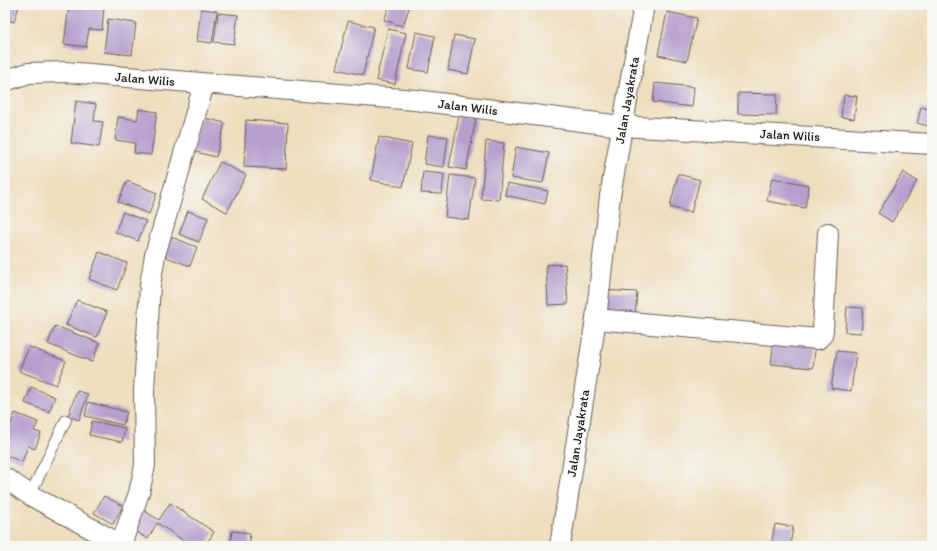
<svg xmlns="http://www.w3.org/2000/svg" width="937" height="551" font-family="Itim,sans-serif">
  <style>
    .building { fill: #b59fcd }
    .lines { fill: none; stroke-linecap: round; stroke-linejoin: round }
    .service-casing { stroke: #666055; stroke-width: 12 }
    .minor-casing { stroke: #666055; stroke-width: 22 }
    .service { stroke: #fff; stroke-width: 10 }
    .minor { stroke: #fff; stroke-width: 20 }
    .labels { text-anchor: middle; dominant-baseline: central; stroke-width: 3; stroke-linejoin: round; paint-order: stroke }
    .street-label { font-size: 13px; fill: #1c1c1c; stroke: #f6f6f2 }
  </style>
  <rect width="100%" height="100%" fill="#f6f6f2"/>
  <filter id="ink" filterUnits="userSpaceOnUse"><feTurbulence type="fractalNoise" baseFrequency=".025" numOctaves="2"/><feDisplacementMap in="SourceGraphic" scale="8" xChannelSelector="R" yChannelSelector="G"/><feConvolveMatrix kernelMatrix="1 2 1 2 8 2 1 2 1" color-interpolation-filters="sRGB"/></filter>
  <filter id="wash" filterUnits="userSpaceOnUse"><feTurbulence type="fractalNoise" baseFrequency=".012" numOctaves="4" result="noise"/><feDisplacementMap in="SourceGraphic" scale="16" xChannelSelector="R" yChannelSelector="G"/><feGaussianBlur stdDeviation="0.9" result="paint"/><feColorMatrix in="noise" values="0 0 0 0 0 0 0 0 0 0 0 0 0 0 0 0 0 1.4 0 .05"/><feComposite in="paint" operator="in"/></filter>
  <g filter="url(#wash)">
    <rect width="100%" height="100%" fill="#efdebe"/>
    <g id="blocks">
      <!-- building -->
      <g class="building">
        <path d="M5 5 19 6 14 22 5 19Z"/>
        <path d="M69 5 104 7 102 30 89 29 86 47 64 44Z"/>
        <path d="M390 5H402L409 8 403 26 384 20Z"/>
        <path d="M201 9 217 11 212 43 197 41Z"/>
        <path d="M667 12 697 18 687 61 658 55Z"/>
        <path d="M218 13 238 15 234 44 214 42Z"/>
        <path d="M108 19 136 23 132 55 104 52Z"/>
        <path d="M348 21 374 27 363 75 336 69Z"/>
        <path d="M388 29 406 33 395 84 376 80Z"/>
        <path d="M416 32 435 36 428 72 409 69Z"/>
        <path d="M454 35 475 39 468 74 448 70Z"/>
        <path d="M655 83 694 87 692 107 653 102Z"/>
        <path d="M738 93 777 94 776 115 738 114Z"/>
        <path d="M844 95 857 96 854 119 841 117Z"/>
        <path d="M76 101 96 104 94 121 103 122 99 147 71 143Z"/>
        <path d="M921 107 932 110V127L917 123Z"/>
        <path d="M139 109 157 112 151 155 134 153 135 143 115 140 118 117 137 120Z"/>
        <path d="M459 116 476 119 466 170 449 167Z"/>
        <path d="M201 117 225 123 216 157 192 151Z"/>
        <path d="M246 120 288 123 286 169 244 167Z"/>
        <path d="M428 135 448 137 444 167 424 164Z"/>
        <path d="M379 137 412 144 403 187 371 180Z"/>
        <path d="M486 141 504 143 499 200 481 199Z"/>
        <path d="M516 147 549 153 543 183 511 178Z"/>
        <path d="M220 162 246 175 227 212 202 199Z"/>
        <path d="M423 172 444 174 442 194 421 193Z"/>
        <path d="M903 172 917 181 892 222 878 213Z"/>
        <path d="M678 174 700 180 691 213 670 207Z"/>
        <path d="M450 175 475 178 469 220 445 217Z"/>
        <path d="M772 178 809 185 805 208 767 201Z"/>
        <path d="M127 181 157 193 149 214 118 202Z"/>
        <path d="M507 183 548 191 545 204 505 195Z"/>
        <path d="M188 211 208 218 199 242 179 234Z"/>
        <path d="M123 212 146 221 138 241 115 232Z"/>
        <path d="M169 236 197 247 190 266 161 255Z"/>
        <path d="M99 252 127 263 117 290 89 279Z"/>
        <path d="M565 264 568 304 548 305 546 265Z"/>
        <path d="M599 290 637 292 635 317 598 314Z"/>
        <path d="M77 300 107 312 97 337 66 325Z"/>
        <path d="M847 307 863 308 861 333 845 332Z"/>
        <path d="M55 326 100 343 92 362 48 344Z"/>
        <path d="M774 338 816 342 813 368 771 364Z"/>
        <path d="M29 347 66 361 56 385 19 371Z"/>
        <path d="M837 351 856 353 851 391 831 388Z"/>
        <path d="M31 387 55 397 49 412 25 403Z"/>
        <path d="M77 391 88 394 79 420 68 416Z"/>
        <path d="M88 402 127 412 123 425 85 416Z"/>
        <path d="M15 413 38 422 34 431 41 433 35 449 28 446 22 462 5 455V440Z"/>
        <path d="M92 421 125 428 122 442 89 435Z"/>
        <path d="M104 496 123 506 113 524 94 513Z"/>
        <path d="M170 503 214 532 205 546H192L157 523 148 539 128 527 140 508 159 520Z"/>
        <path d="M775 524 793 527 790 546H771Z"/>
        <path d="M232 531 250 533 249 546H230Z"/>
      </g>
    </g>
  </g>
  <g filter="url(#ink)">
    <use href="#blocks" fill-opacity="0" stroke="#666055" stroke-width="1"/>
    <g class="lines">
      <defs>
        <path id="service" d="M30 495 66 420"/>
        <g id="minor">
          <path d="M5 81 28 73 65 72 415 100 621 126 932 144"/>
          <path d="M596 319 818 339 822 335 823 330 828 233"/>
          <path d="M5 478 30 495 123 546"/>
          <path d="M121 545 139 493 145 465 144 390 150 285 155 255 204 84"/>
          <path d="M560 546 596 319 610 196 644 5"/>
        </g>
      </defs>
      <!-- service casing -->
      <use href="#service" class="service-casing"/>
      <!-- minor casing -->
      <use href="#minor" class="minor-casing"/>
      <!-- service -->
      <use href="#service" class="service"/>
      <!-- minor -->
      <use href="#minor" class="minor"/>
    </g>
  </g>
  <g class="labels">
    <!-- street labels -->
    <g class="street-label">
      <text transform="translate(145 79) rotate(5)">Jalan Wilis</text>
      <text transform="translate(627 100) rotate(-80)">Jalan Jayakrata</text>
      <text transform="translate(468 107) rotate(7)">Jalan Wilis</text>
      <text transform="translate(790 135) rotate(3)">Jalan Wilis</text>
      <text transform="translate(578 433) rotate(-81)">Jalan Jayakrata</text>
    </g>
  </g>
  <!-- margin -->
  <rect width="937" height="551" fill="none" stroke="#f6f6f2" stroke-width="20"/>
</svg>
